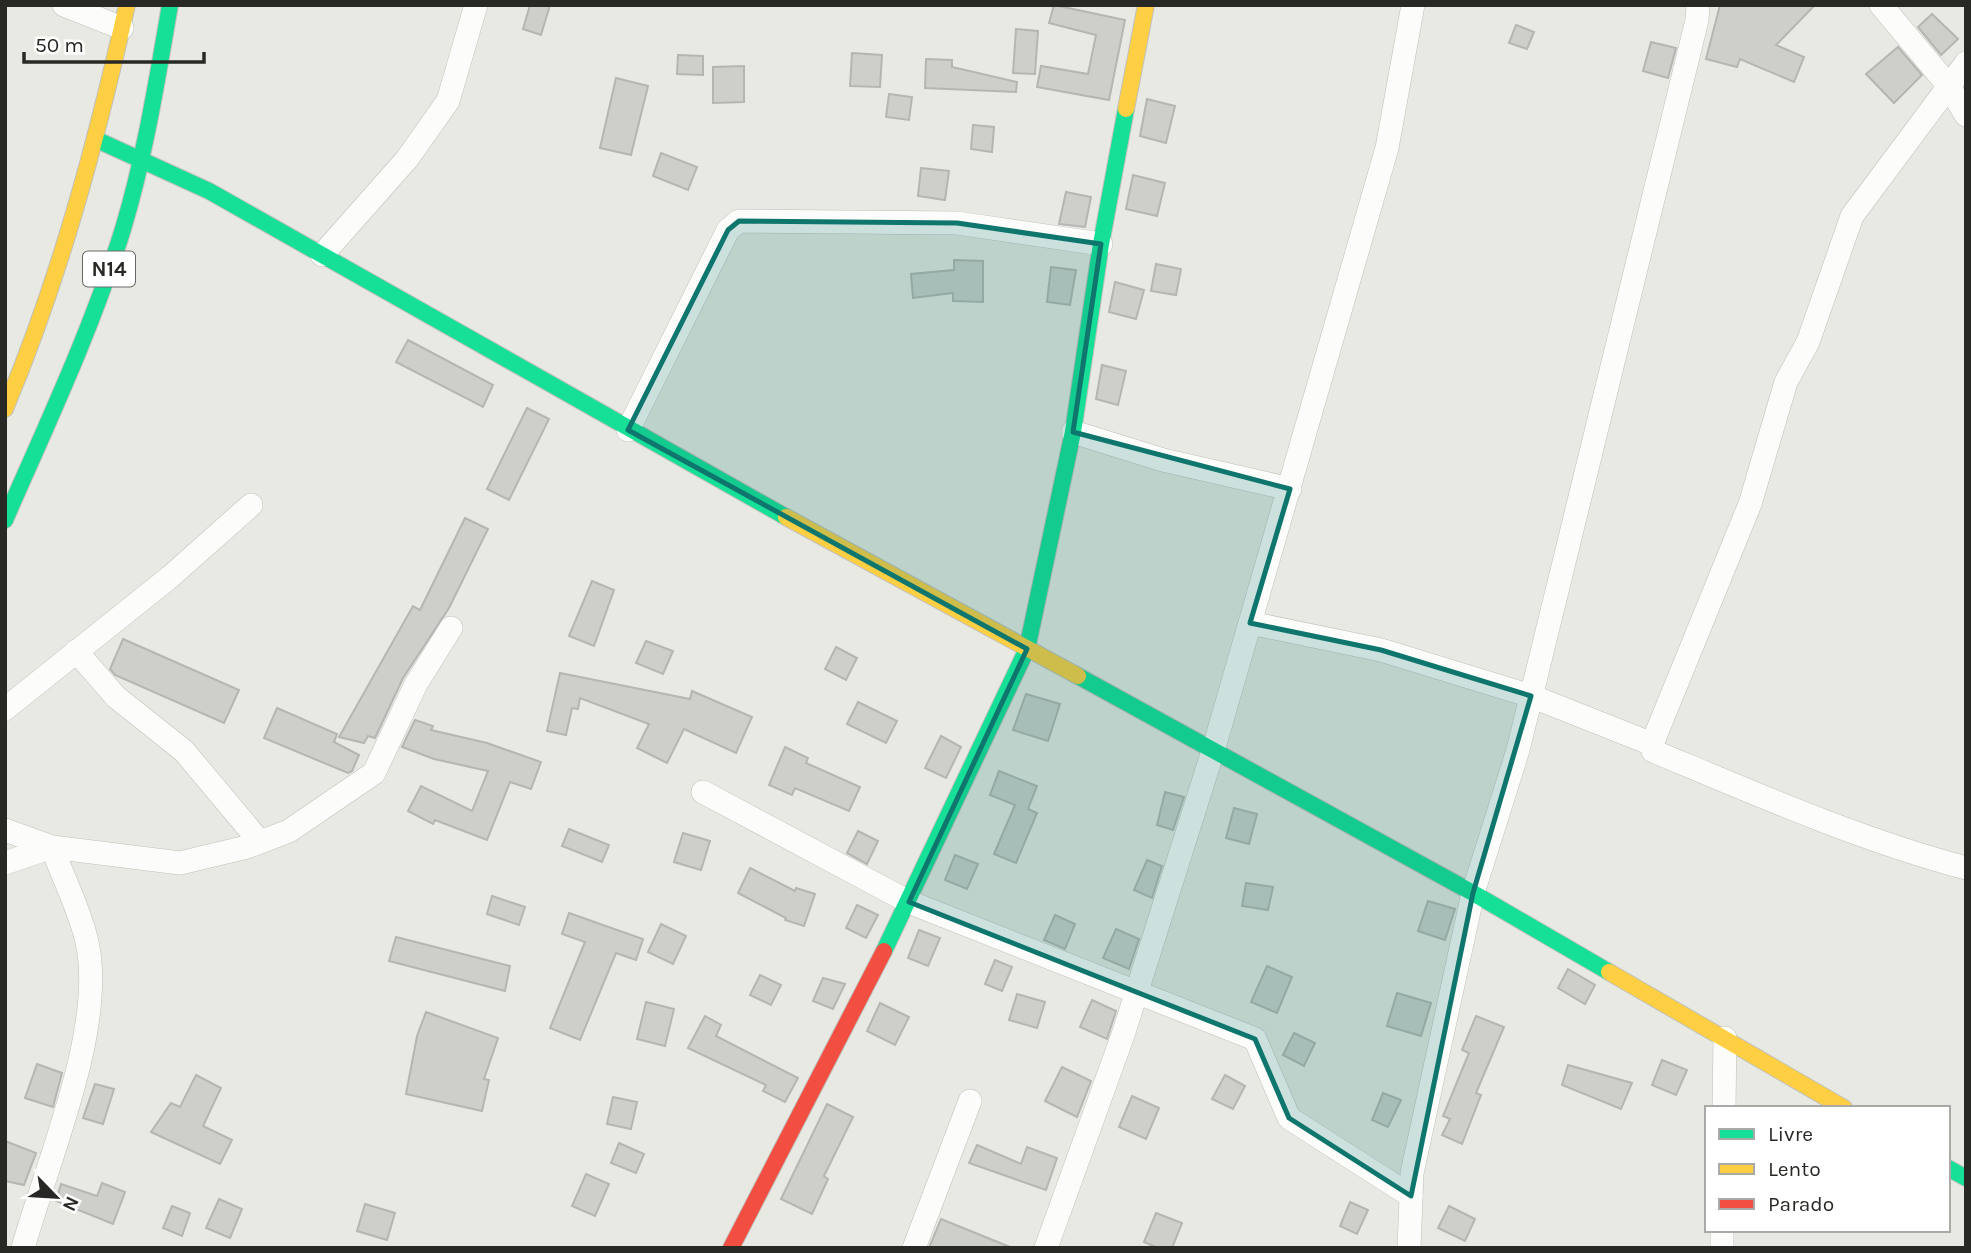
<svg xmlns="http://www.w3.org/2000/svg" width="1971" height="1253" font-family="Karla,sans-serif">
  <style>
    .building { fill: #cecfca; stroke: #b5b6b1; stroke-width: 2 }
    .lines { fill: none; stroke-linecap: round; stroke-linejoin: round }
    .street-casing { stroke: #bfc0bb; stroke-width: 24 }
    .fast-casing { stroke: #bfc0bb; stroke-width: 18 }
    .slow-casing { stroke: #bfc0bb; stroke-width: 18 }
    .jam-casing { stroke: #bfc0bb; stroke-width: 18 }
    .street { stroke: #fcfcfb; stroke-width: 23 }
    .fast { stroke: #16e098; stroke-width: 16 }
    .slow { stroke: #ffcf43; stroke-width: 16 }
    .jam { stroke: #f24e42; stroke-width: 16 }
    .marked { fill: #0f766e; fill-opacity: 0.2; stroke: #0f766e; stroke-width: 5; stroke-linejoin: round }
    .labels { text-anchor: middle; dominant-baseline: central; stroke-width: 5; stroke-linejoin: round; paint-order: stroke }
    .shield { fill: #fff; stroke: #686966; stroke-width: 2 }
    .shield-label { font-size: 21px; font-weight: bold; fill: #282924 }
  </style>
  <rect width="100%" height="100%" fill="#e8e9e2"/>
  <!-- building -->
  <g class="building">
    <path d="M530 5H550L541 35 523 29Z"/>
    <path d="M1054 5 1125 20 1109 100 1037 87 1041 66 1088 74 1096 35 1049 23Z"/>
    <path d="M1720 5H1815L1776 45 1804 57 1794 82 1740 59 1737 67 1706 59Z"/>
    <path d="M1932 14 1958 39 1941 55 1918 27Z"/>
    <path d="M1516 25 1534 32 1527 49 1509 43Z"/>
    <path d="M1016 29 1038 31 1035 74 1013 73Z"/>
    <path d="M1651 42 1676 48 1668 78 1643 71Z"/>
    <path d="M1898 47 1922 75 1894 103 1866 74Z"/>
    <path d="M852 53 882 55 880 87 850 86Z"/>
    <path d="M678 55 703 56V75L677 74Z"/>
    <path d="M926 59 952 60V67L1017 82 1016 92 925 88Z"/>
    <path d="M744 66V102L713 103V67Z"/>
    <path d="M616 78 648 86 631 155 600 148Z"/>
    <path d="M889 94 912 97 909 120 886 117Z"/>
    <path d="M1147 99 1175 106 1166 143 1140 136Z"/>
    <path d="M973 125 994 127 992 152 971 149Z"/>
    <path d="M661 153 697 167 688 190 653 176Z"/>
    <path d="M921 168 949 171 945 200 918 196Z"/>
    <path d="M1133 175 1165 183 1157 216 1126 209Z"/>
    <path d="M1066 192 1091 197 1085 227 1059 224Z"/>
    <path d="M954 260 983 261V302L953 301V293L913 298 911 274 954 270Z"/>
    <path d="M1156 264 1181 269 1176 295 1151 291Z"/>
    <path d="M1051 267 1076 270 1070 305 1047 302Z"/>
    <path d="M1115 282 1144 290 1136 319 1109 312Z"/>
    <path d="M408 340 493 385 483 407 396 362Z"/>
    <path d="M1102 365 1126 371 1118 405 1096 399Z"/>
    <path d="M527 408 549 419 509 500 487 489Z"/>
    <path d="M465 518 488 529 449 608 403 678 375 738 368 736 364 743 339 737 413 606 420 610Z"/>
    <path d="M592 581 614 590 594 646 569 636Z"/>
    <path d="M123 639 239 690 224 723 115 675 110 669Z"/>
    <path d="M646 641 673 651 663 674 636 663Z"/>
    <path d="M836 647 857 658 846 680 825 669Z"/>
    <path d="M560 673 690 699 692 691 752 717 736 753 684 729 667 763 637 748 649 724 580 698 578 709 572 708 566 735 547 731Z"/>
    <path d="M1026 694 1060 704 1048 741 1013 730Z"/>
    <path d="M858 702 897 721 886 743 847 724Z"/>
    <path d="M277 708 337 734 334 742 359 755 352 771 348 773 264 738Z"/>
    <path d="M415 720 433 726 431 730 487 743 541 762 531 789 510 782 487 840 435 820 433 824 408 811 421 786 472 811 488 771 434 759 402 747Z"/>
    <path d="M941 736 961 747 946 778 925 768Z"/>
    <path d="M785 747 808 758 806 763 860 787 849 811 795 788 792 795 769 785Z"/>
    <path d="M999 771 1037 786 1028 809 1037 813 1016 863 994 854 1015 805 990 795Z"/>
    <path d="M1165 792 1184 797 1173 830 1157 825Z"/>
    <path d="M1234 808 1257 814 1249 844 1226 838Z"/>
    <path d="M569 829 609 845 602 862 562 846Z"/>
    <path d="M858 831 878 841 867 864 847 853Z"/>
    <path d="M683 833 710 841 701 870 674 862Z"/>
    <path d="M955 855 978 864 967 889 945 880Z"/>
    <path d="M1147 860 1162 866 1152 898 1134 890Z"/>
    <path d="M750 868 795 891 796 888 815 894 804 926 785 920 786 918 738 893Z"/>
    <path d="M1246 883 1273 887 1268 910 1242 906Z"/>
    <path d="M492 896 525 907 519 925 487 914Z"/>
    <path d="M1428 901 1455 909 1445 940 1418 931Z"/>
    <path d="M857 905 878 915 866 938 846 928Z"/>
    <path d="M569 913 643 939 636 960 616 953 580 1040 550 1028 585 942 562 934Z"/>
    <path d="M1055 915 1075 924 1065 949 1044 940Z"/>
    <path d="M661 924 686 936 673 964 648 952Z"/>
    <path d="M1116 929 1139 939 1129 969 1103 958Z"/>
    <path d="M919 930 940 938 928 966 908 958Z"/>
    <path d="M396 937 510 966 505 991 389 961Z"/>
    <path d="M995 960 1012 967 1002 991 985 984Z"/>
    <path d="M1267 966 1292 977 1277 1013 1251 1002Z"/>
    <path d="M1568 969 1595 985 1585 1004 1558 988Z"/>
    <path d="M760 975 781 985 771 1005 750 995Z"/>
    <path d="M823 978 845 984 833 1009 813 1001Z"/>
    <path d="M1397 993 1431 1003 1421 1036 1387 1026Z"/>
    <path d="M1017 994 1045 1002 1037 1028 1009 1020Z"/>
    <path d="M1092 1000 1116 1011 1107 1039 1080 1027Z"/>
    <path d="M646 1002 674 1009 665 1046 637 1039Z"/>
    <path d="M880 1003 909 1017 895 1045 867 1031Z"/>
    <path d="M426 1012 498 1038 484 1079 489 1080 482 1111 406 1094 417 1036Z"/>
    <path d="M705 1016 721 1025 716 1036 798 1078 785 1102 763 1091 766 1085 688 1048Z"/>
    <path d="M1476 1016 1504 1027 1476 1093 1481 1095 1462 1144 1442 1135 1450 1119 1443 1116 1469 1053 1462 1050Z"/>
    <path d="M1294 1033 1315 1043 1304 1066 1283 1055Z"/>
    <path d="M1662 1060 1687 1070 1676 1095 1652 1085Z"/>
    <path d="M37 1064 62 1073 53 1107 25 1098Z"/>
    <path d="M1568 1065 1632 1083 1621 1109 1562 1085Z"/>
    <path d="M1062 1067 1091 1081 1077 1117 1045 1101Z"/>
    <path d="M196 1075 221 1088 203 1126 232 1140 220 1164 151 1132 171 1103 180 1107Z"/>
    <path d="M1225 1075 1245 1086 1233 1109 1212 1099Z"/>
    <path d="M95 1084 114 1089 103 1124 83 1118Z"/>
    <path d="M1383 1093 1401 1100 1388 1127 1372 1120Z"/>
    <path d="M1132 1096 1159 1108 1146 1139 1119 1127Z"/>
    <path d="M613 1097 637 1102 631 1129 607 1124Z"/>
    <path d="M827 1104 853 1117 824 1176 828 1179 812 1214 781 1199Z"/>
    <path d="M5 1141 36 1153 24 1185 5 1181Z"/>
    <path d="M619 1143 644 1154 636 1173 611 1163Z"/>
    <path d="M977 1145 1021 1164 1027 1147 1057 1158 1046 1190 969 1163Z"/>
    <path d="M586 1174 609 1184 595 1216 572 1206Z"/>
    <path d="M102 1183 125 1192 113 1224 56 1201 61 1184 97 1196Z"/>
    <path d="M219 1199 242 1209 230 1238 206 1228Z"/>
    <path d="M1350 1202 1368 1210 1357 1234 1340 1226Z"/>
    <path d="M365 1204 395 1213 387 1240 357 1231Z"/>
    <path d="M172 1206 190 1213 182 1236 163 1228Z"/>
    <path d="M1449 1206 1475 1219 1465 1241 1438 1228Z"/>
    <path d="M1156 1213 1182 1223 1172 1248H1158L1144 1242Z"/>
    <path d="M941 1219 1010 1247V1248H929Z"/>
  </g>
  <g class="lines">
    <defs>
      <g id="street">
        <path d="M64 5 122 28"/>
        <path d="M1881 5 1948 85 1966 115"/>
        <path d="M1966 63 1852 216 1808 342 1786 382 1750 504 1652 744 1653 751C1756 794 1858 839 1966 868"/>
        <path d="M322 255 407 159 448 101 476 5"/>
        <path d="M628 430 728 230 739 221 957 223 1101 244"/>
        <path d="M1073 432 1163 460 1290 489"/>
        <path d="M1250 623 1381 650 1531 696 1652 744"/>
        <path d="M76 651 116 697 184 751 260 842"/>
        <path d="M5 709 170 577 251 505"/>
        <path d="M703 792 909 902 1255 1039 1289 1118 1411 1196"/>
        <path d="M5 830 52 847 180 863 247 847 289 831 374 773 416 684 451 628"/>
        <path d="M5 863 52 847C63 878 80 910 87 942 106 1028 47 1162 23 1248"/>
        <path d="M1724 1108 1725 1038"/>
        <path d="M914 1248 970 1101"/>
        <path d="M1046 1248 1124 1032 1213 751 1387 148 1413 5"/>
        <path d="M1409 1248 1412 1173 1473 893 1518 750 1697 20 1698 5"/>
        <path d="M1722 1248V1230"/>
      </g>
      <g id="fast">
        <path d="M95 139 209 191 786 517"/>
        <path d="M5 520C47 424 92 329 123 229 145 156 157 80 170 5"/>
        <path d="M1078 676 1473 893 1609 972"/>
        <path d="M884 951 1027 649 1073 432 1101 244 1126 109"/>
        <path d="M1948 1168 1966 1178"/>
      </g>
      <g id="slow">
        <path d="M1126 109 1146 5"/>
        <path d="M5 409C60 278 96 143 127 5"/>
        <path d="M786 517 1078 676"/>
        <path d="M1609 972 1844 1108"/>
      </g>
      <path id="jam" d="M731 1248 884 951"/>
    </defs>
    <!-- street casing -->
    <use href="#street" class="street-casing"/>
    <!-- fast casing -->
    <use href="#fast" class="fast-casing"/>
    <!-- slow casing -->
    <use href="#slow" class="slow-casing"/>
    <!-- jam casing -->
    <use href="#jam" class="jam-casing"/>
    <!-- street -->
    <use href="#street" class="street"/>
    <!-- fast -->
    <use href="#fast" class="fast"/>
    <!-- slow -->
    <use href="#slow" class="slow"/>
    <!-- jam -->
    <use href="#jam" class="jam"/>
  </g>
  <!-- marked area -->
  <path class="marked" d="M739 221 957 223 1101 244 1073 432 1290 489 1250 623 1381 650 1531 696 1473 893 1411 1196 1289 1118 1255 1039 909 902 1027 649 628 430 728 230Z"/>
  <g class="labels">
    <!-- shield labels -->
    <rect class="shield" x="83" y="251.5" width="52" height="35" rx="5"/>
    <g class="shield-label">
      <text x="109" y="269">N14</text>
    </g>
  </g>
  <!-- border -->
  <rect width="1971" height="1253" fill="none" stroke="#282924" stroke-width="14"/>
  <!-- legend -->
  <rect x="1705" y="1106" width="245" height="126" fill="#ffffff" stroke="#a9a9a7" stroke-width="2"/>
  <rect x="1719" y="1129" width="35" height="10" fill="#16e098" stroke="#a9a9a7" stroke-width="2"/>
  <text x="1768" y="1141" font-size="21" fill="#282924">Livre</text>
  <rect x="1719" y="1164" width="35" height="10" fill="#ffcf43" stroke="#a9a9a7" stroke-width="2"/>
  <text x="1768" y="1176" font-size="21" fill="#282924">Lento</text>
  <rect x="1719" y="1199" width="35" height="10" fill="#f24e42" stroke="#a9a9a7" stroke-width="2"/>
  <text x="1768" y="1211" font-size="21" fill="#282924">Parado</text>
  <!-- north arrow -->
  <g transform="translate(56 1197) rotate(115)" stroke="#ffffff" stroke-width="5" paint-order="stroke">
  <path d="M0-5L12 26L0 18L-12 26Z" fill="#282924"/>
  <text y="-10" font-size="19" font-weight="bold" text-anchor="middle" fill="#282924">N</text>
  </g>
  <!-- scale -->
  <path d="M24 52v10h180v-10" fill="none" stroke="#282924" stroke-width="3.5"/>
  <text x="35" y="52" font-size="21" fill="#282924" stroke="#ffffff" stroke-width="5" paint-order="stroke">50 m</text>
</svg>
